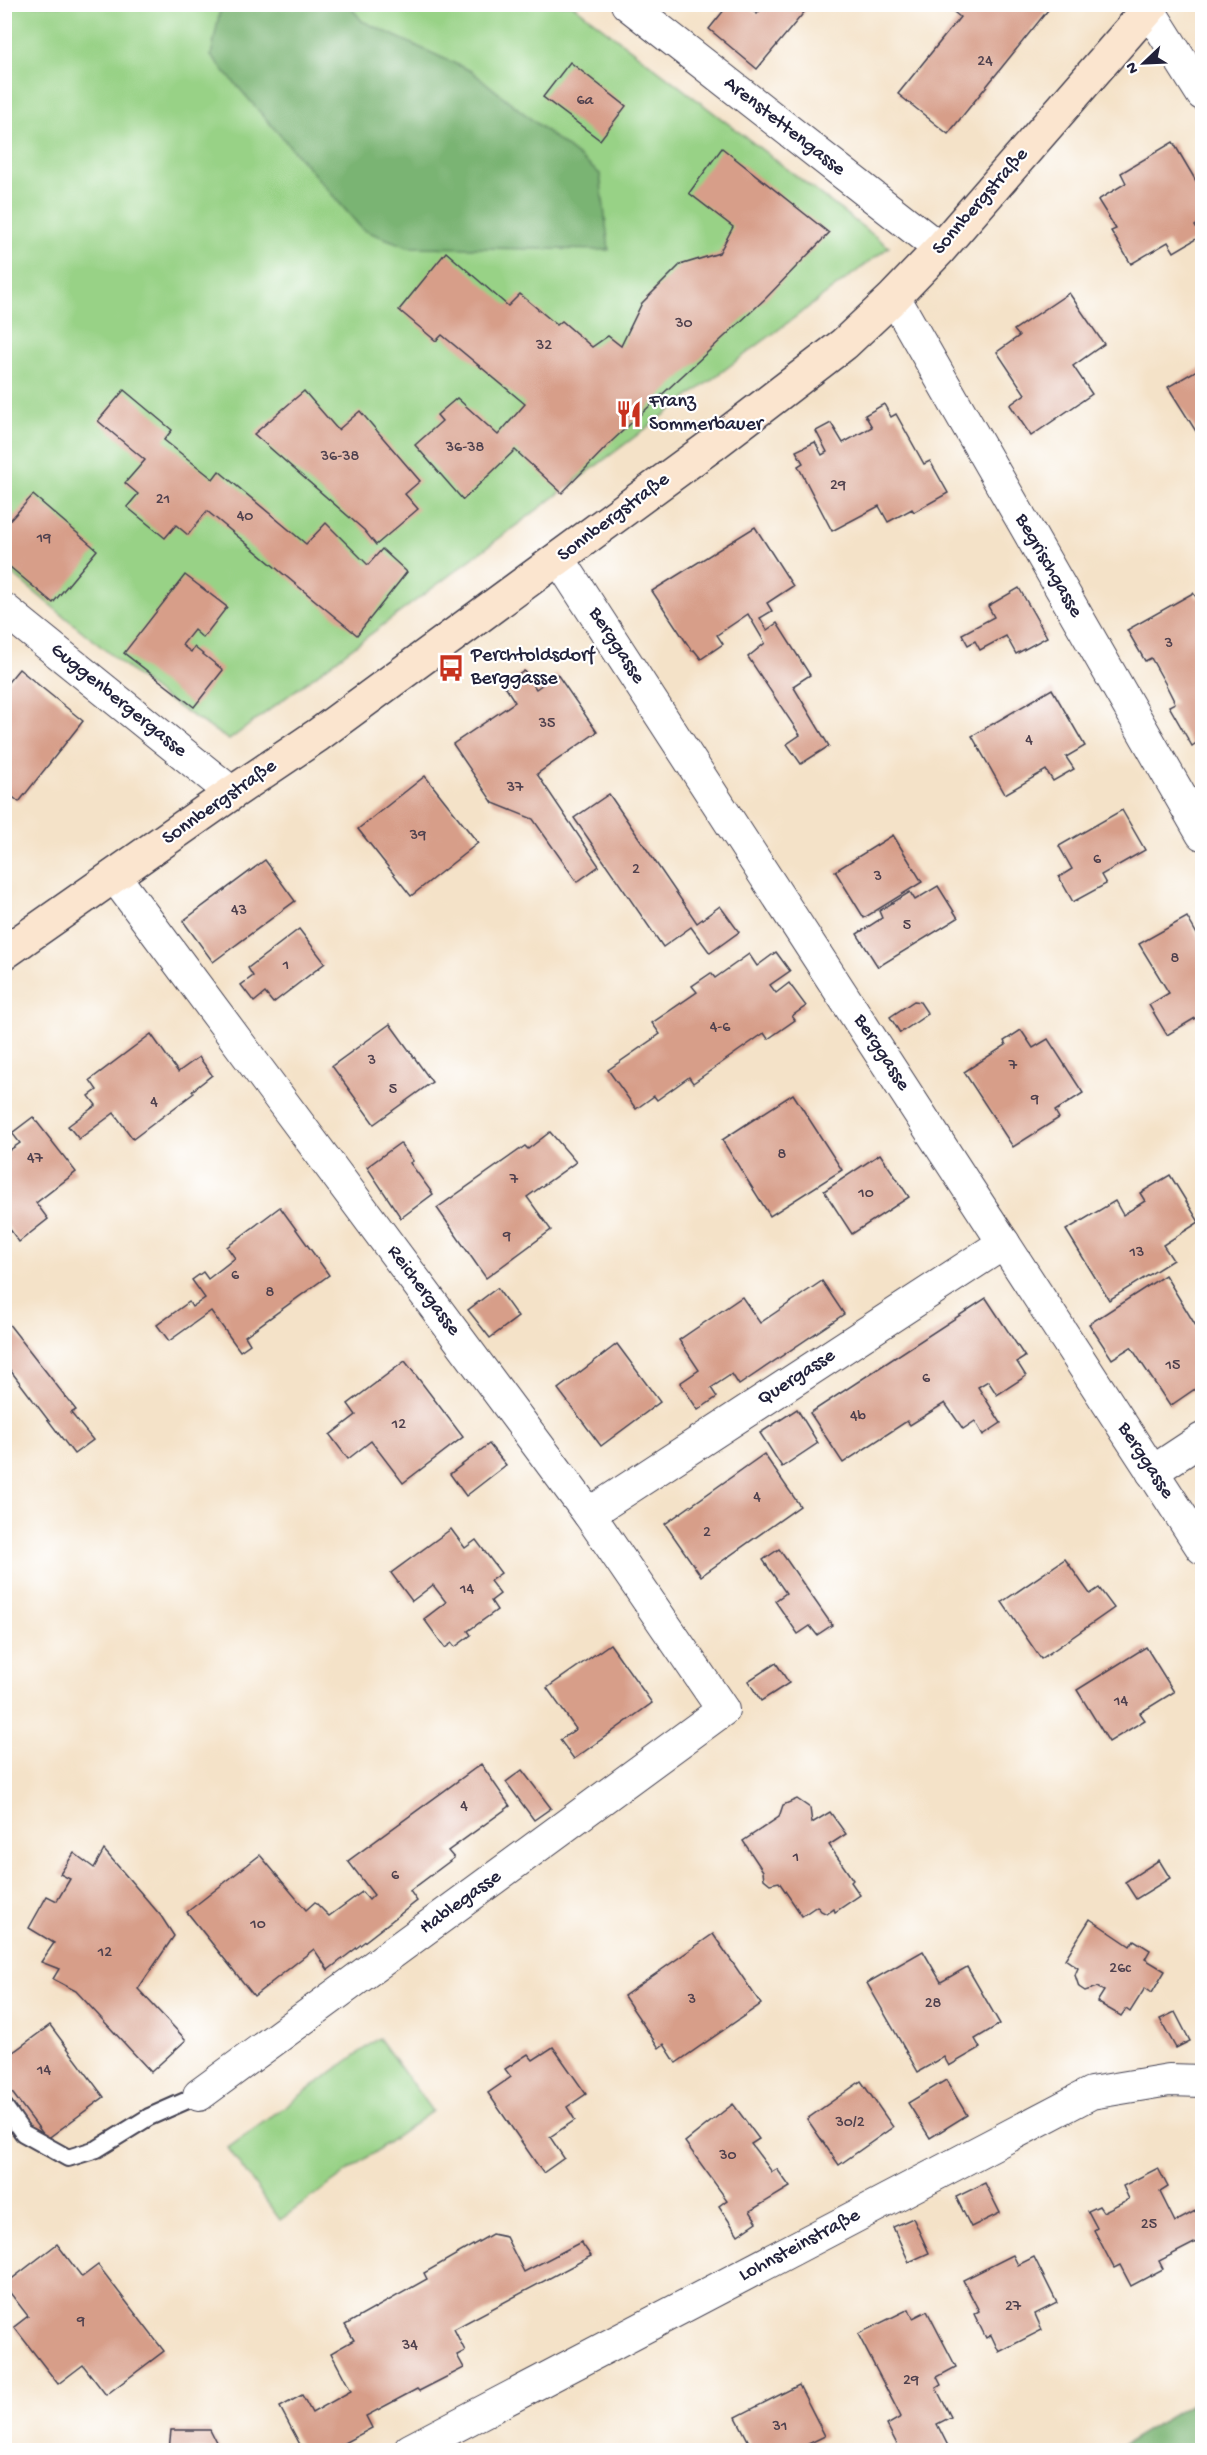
<svg xmlns="http://www.w3.org/2000/svg" width="1207" height="2455" font-family="'Gochi Hand',sans-serif">
  <style>
    .green { fill: #98d286; stroke: #5d7a60; stroke-width: 1.5 }
    .forest { fill: #7ab473; stroke: #4e6b57; stroke-width: 1.5 }
    .building { fill: #d79e89 }
    .lines { fill: none; stroke-linecap: round; stroke-linejoin: round }
    .lane-casing { stroke: #423f50; stroke-width: 20 }
    .street-casing { stroke: #423f50; stroke-width: 34 }
    .secondary-casing { stroke: #423f50; stroke-width: 36 }
    .lane { stroke: #fff; stroke-width: 16 }
    .street { stroke: #fff; stroke-width: 32 }
    .secondary { stroke: #fbe5cf; stroke-width: 33 }
    .labels { text-anchor: middle; dominant-baseline: central; stroke-width: 4.5; stroke-linejoin: round; paint-order: stroke }
    .number-label { font-size: 16px; fill: #4f414e }
    .street-label { font-size: 20px; fill: #22223b; stroke: #fff }
    .poi-label { font-size: 20px; fill: #22223b; stroke: #fff; text-anchor: start }
  </style>
  <rect width="100%" height="100%" fill="#fff"/>
  <filter id="ink" filterUnits="userSpaceOnUse"><feTurbulence type="fractalNoise" baseFrequency=".0167" numOctaves="2"/><feDisplacementMap in="SourceGraphic" scale="12" xChannelSelector="R" yChannelSelector="G"/><feConvolveMatrix kernelMatrix="1 2 1 2 8 2 1 2 1" color-interpolation-filters="sRGB"/></filter>
  <filter id="wash" filterUnits="userSpaceOnUse"><feTurbulence type="fractalNoise" baseFrequency=".008" numOctaves="4" result="noise"/><feDisplacementMap in="SourceGraphic" scale="24" xChannelSelector="R" yChannelSelector="G"/><feGaussianBlur stdDeviation="1.35" result="paint"/><feColorMatrix in="noise" values="0 0 0 0 0 0 0 0 0 0 0 0 0 0 0 0 0 1.4 0 .05"/><feComposite in="paint" operator="in"/></filter>
  <g filter="url(#wash)">
    <rect width="100%" height="100%" fill="#f4e2c8"/>
    <!-- green -->
    <g class="green">
      <path d="M4 5H573L889 247 229 740 160 695 5 568Z"/>
      <path d="M379 2038 432 2111 280 2220 228 2148Z"/>
    </g>
    <!-- forest -->
    <g class="forest">
      <path d="M221 5H349L362 21 471 71 600 174 609 250 408 247 363 230 211 56Z"/>
      <path d="M1202 2397V2450H1115Z"/>
    </g>
    <g id="blocks">
      <!-- building -->
      <g class="building">
        <path d="M729 4H745L757 14 765 4H811L757 69 709 29Z"/>
        <path d="M954 4H1042L1048 10 948 134 898 94 960 17 950 9Z"/>
        <path d="M570 62 626 106 600 140 543 97Z"/>
        <path d="M1173 142 1202 191V221L1195 226 1201 236 1174 252 1168 242 1131 264 1111 231 1116 229 1098 200 1126 183 1121 173Z"/>
        <path d="M722 148 829 233 766 298 612 441 562 493 515 450 463 500 415 445 442 421 437 415 457 398 498 435 525 404 442 335 436 341 399 310 446 252 508 306 520 294 557 325 562 321 592 347 608 336 621 346 642 303 680 265 719 253 733 227 689 193Z"/>
        <path d="M1069 293 1104 344 1073 366 1092 394 1031 436 1010 405 1025 394 997 352 1019 336 1014 330Z"/>
        <path d="M1202 367V430L1197 433 1168 387Z"/>
        <path d="M124 390 172 430 164 440 213 479 219 471 306 544 326 523 368 565 382 549 407 572 357 635 207 511 188 535 176 525 165 538 127 507 138 494 125 483 145 460 98 421Z"/>
        <path d="M304 391 338 430 360 411 420 481 405 494 418 509 376 545 364 530 254 434Z"/>
        <path d="M884 404 891 417 896 414 924 464 930 461 948 493 914 512 912 509 888 522 879 506 832 531 798 466 803 463 796 451 815 442 822 455 827 452 816 431 831 423 843 443 872 427 865 415Z"/>
        <path d="M33 495 97 550 53 603 4 562V527Z"/>
        <path d="M755 527 793 586 767 603 772 611 760 618 767 630 777 623 810 675 793 686 829 746 801 764 787 744 800 735 748 657 765 643 748 614 717 635 723 644 701 659 694 650 692 651 652 591Z"/>
        <path d="M185 575 227 607 203 638 194 630 182 645 191 652 194 647 223 670 194 707 124 653Z"/>
        <path d="M1019 588 1047 637 1016 654 1006 636 980 650 975 641 968 645 962 634 994 617 988 606Z"/>
        <path d="M1193 593 1197 598 1202 595V739L1192 746 1169 706 1175 703 1165 683 1151 658 1145 661 1127 630Z"/>
        <path d="M19 669 83 721 19 802 4 790V687Z"/>
        <path d="M524 671 536 689 557 674 597 732 537 774 599 866 577 882 533 819 493 803 453 744 515 702 504 685Z"/>
        <path d="M1052 689 1085 746 1066 757 1074 769 1053 781 1046 770 1005 794 972 736Z"/>
        <path d="M425 776 478 843 411 896 358 829Z"/>
        <path d="M609 794 697 923 720 906 739 932 710 953 691 927 663 947 574 818Z"/>
        <path d="M1122 810 1145 850 1101 875 1106 884 1073 902 1059 877 1072 869 1059 846Z"/>
        <path d="M893 835 922 882 864 918 835 871Z"/>
        <path d="M265 860 295 901 213 962 183 921Z"/>
        <path d="M938 886 958 918 878 967 857 934 882 918 879 911 910 892 915 900Z"/>
        <path d="M1187 917 1202 943V1014L1167 1035 1149 1005 1169 993 1139 944Z"/>
        <path d="M299 929 325 963 273 1003 265 993 254 1002 241 985 253 976 248 968Z"/>
        <path d="M776 952 790 971 770 985 776 993 789 983 806 1006 792 1016 795 1020 768 1039 764 1033 693 1083 689 1077 657 1100 654 1096 636 1109 608 1070 660 1034 652 1023 697 992 692 986 711 973 715 978 749 954 757 966Z"/>
        <path d="M914 1001 920 1002 928 1014 900 1033 890 1017Z"/>
        <path d="M390 1024 432 1082 374 1124 332 1066Z"/>
        <path d="M1021 1030 1033 1048 1048 1039 1083 1093 1055 1111 1059 1118 1013 1147 964 1072 1006 1045 1004 1041Z"/>
        <path d="M151 1034 178 1072 199 1057 212 1075 192 1091 194 1093 133 1139 114 1113 79 1139 68 1126 96 1105 89 1096 97 1090 90 1080Z"/>
        <path d="M793 1094 842 1170 770 1216 722 1140Z"/>
        <path d="M33 1117 76 1172 36 1203 48 1219 19 1242 7 1225 4 1227V1154L20 1143 12 1133Z"/>
        <path d="M550 1132 576 1162 527 1197 551 1230 486 1278 437 1208 525 1146 528 1149Z"/>
        <path d="M400 1143 413 1161 410 1163 433 1194 401 1218 367 1167Z"/>
        <path d="M880 1154 909 1197 852 1234 824 1191Z"/>
        <path d="M1170 1175 1199 1222 1163 1245 1173 1260 1109 1300 1066 1230 1115 1201 1123 1215 1145 1201 1140 1193Z"/>
        <path d="M280 1207 329 1275 245 1336 250 1344 240 1351 211 1311 169 1341 157 1325 189 1302 192 1307 205 1298 192 1280 203 1272 208 1279 235 1258 227 1247Z"/>
        <path d="M1165 1275 1202 1336V1384L1170 1406 1131 1347 1112 1359 1089 1324Z"/>
        <path d="M822 1281 844 1314 739 1385 732 1374 711 1388 717 1397 698 1410 680 1383 699 1370 679 1340 742 1297 760 1323Z"/>
        <path d="M497 1288 518 1317 490 1338 468 1310Z"/>
        <path d="M986 1298 1025 1357 1017 1362 1026 1376 997 1395 988 1381 978 1387 1001 1423 983 1435 975 1421 963 1429 945 1403 910 1425 907 1421 843 1463 810 1413Z"/>
        <path d="M4 1318 76 1410 71 1413 93 1440 74 1454 4 1362Z"/>
        <path d="M617 1344 660 1402 601 1446 558 1389Z"/>
        <path d="M405 1361 463 1437 403 1483 371 1441 348 1459 330 1435 356 1415 348 1404Z"/>
        <path d="M797 1409 818 1443 782 1467 760 1433Z"/>
        <path d="M489 1444 506 1465 466 1496 450 1474Z"/>
        <path d="M764 1454 800 1506 701 1576 665 1524Z"/>
        <path d="M451 1529 465 1548 476 1540 501 1573 490 1581 500 1594 491 1601 497 1610 468 1631 471 1635 455 1647 452 1643 445 1648 424 1619 446 1602 433 1585 412 1601 391 1573Z"/>
        <path d="M779 1549 832 1625 817 1635 810 1626 798 1634 775 1601 786 1593 763 1560Z"/>
        <path d="M1065 1559 1090 1594 1099 1588 1114 1608 1041 1659 1002 1602Z"/>
        <path d="M610 1644 652 1703 574 1759 560 1740 576 1729 547 1688Z"/>
        <path d="M1146 1647 1174 1692 1140 1713 1145 1720 1109 1742 1077 1690Z"/>
        <path d="M776 1663 789 1683 761 1701 748 1681Z"/>
        <path d="M481 1764 510 1806 448 1851 454 1858 410 1891 417 1901 328 1970 314 1949 254 1996 187 1912 260 1855 306 1910 315 1902 329 1916 362 1892 369 1900 374 1895 348 1861Z"/>
        <path d="M522 1770 551 1808 534 1820 506 1782Z"/>
        <path d="M797 1799 810 1808 812 1823 830 1812 846 1834 829 1845 853 1880 851 1882 860 1895 835 1912 834 1909 827 1914 821 1911 817 1906 802 1916 779 1882 770 1884 764 1879 763 1871 743 1841 779 1817 783 1805Z"/>
        <path d="M104 1850 161 1916 174 1936 138 1989 186 2040 151 2072 76 1991 53 1979 59 1969 41 1962 54 1943 29 1928 47 1896 57 1901 70 1879 60 1874 74 1853 94 1868Z"/>
        <path d="M1159 1860 1170 1878 1136 1899 1125 1882Z"/>
        <path d="M1090 1919 1130 1946 1134 1940 1150 1950 1145 1959 1165 1971 1152 1993 1145 1988 1130 2012 1126 2009 1121 2016 1097 2002 1104 1991 1097 1987 1085 1991 1079 1987 1075 1975 1078 1968 1065 1959Z"/>
        <path d="M713 1934 761 2004 676 2063 664 2044 659 2048 624 1996Z"/>
        <path d="M923 1951 941 1982 967 1967 1000 2024 975 2039 980 2048 949 2066 944 2057 918 2072 867 1983Z"/>
        <path d="M1175 2012 1190 2041 1176 2048 1160 2019Z"/>
        <path d="M50 2025 104 2097 47 2139 4 2082V2059Z"/>
        <path d="M553 2047 586 2094 567 2107 575 2120 550 2137 564 2158 543 2173 488 2093 511 2077 505 2069 528 2054 533 2060Z"/>
        <path d="M946 2080 967 2115 930 2138 908 2103Z"/>
        <path d="M861 2081 893 2127 839 2165 807 2119Z"/>
        <path d="M733 2104 759 2139 751 2144 772 2172 777 2169 790 2187 750 2211 757 2222 738 2235 719 2206 727 2200 685 2142Z"/>
        <path d="M1158 2168 1168 2187 1160 2192 1175 2222 1197 2210 1202 2221V2239L1159 2261 1163 2269 1131 2286 1120 2265 1114 2268 1094 2230 1097 2228 1088 2211 1099 2206 1103 2212 1129 2199 1123 2186Z"/>
        <path d="M985 2183 1000 2213 971 2227 956 2197Z"/>
        <path d="M913 2218 929 2253 909 2262 893 2227Z"/>
        <path d="M492 2234 506 2237 524 2272 581 2242 591 2256 454 2329 465 2351 457 2355 464 2368 419 2391 417 2389 366 2416 372 2428 331 2450H303L280 2407 302 2395 312 2413 351 2391 331 2353 354 2340 345 2325 427 2279 424 2273Z"/>
        <path d="M57 2244 82 2277 98 2265 164 2351 106 2395 83 2365 58 2384 14 2327 28 2316 4 2285Z"/>
        <path d="M1013 2255 1018 2265 1034 2257 1057 2303 1035 2314 1042 2330 999 2352 991 2335 986 2338 974 2314 979 2311 963 2280Z"/>
        <path d="M909 2309 913 2318 927 2311 956 2367 937 2377 941 2385 936 2388 951 2417 937 2424 948 2446 940 2450H900L887 2425 901 2417 858 2334Z"/>
        <path d="M799 2385 825 2436 796 2450H753L736 2417Z"/>
        <path d="M171 2430H210L220 2450H169Z"/>
      </g>
    </g>
  </g>
  <g filter="url(#ink)">
    <use href="#blocks" fill-opacity="0" stroke="#423f50" stroke-width="1.5"/>
    <g class="lines">
      <defs>
        <path id="lane" d="M4 2106 23 2133 68 2158 97 2149 149 2117 199 2095"/>
        <g id="street">
          <path d="M627 4 940 249"/>
          <path d="M1149 10 1202 94"/>
          <path d="M894 297 1202 834"/>
          <path d="M559 559 1202 1548"/>
          <path d="M4 609 232 793"/>
          <path d="M115 877 589 1514 723 1710 199 2095"/>
          <path d="M1152 1472 1202 1439"/>
          <path d="M589 1514 1004 1243"/>
          <path d="M410 2450 1091 2093 1169 2080 1202 2081"/>
        </g>
        <path id="secondary" d="M4 953 232 793 318 735 715 443 844 344 894 297 940 249 1153 4"/>
      </defs>
      <!-- lane casing -->
      <use href="#lane" class="lane-casing"/>
      <!-- street casing -->
      <use href="#street" class="street-casing"/>
      <!-- secondary casing -->
      <use href="#secondary" class="secondary-casing"/>
      <!-- lane -->
      <use href="#lane" class="lane"/>
      <!-- street -->
      <use href="#street" class="street"/>
      <!-- secondary -->
      <use href="#secondary" class="secondary"/>
    </g>
  </g>
  <!-- icons -->
  <defs>
    <symbol id="restaurant-bare" viewBox="-9 -9 18 18"><path d="M-5-6h1v4h1v-4h1v4h1v-4h1v5L-1.5 .5V6h-2V.5L-5-1ZM5-6V6H3V1.5H1.5Q1.5-4 5-6Z" fill="#c8321e" stroke="#fff" stroke-width="2.5" paint-order="stroke"/></symbol>
    <symbol id="bus-bare" viewBox="-9 -9 18 18"><path d="M-5-6H5V4H4V6H2V4H-2V6H-4V4H-5ZM-3.5-4V0h7V-4ZM-3.5 1.2v1.5H-2V1.2ZM2 1.2v1.5H3.5V1.2Z" fill="#c8321e" stroke="#fff" stroke-width="2.5" paint-order="stroke"/></symbol>
  </defs>
  <g fill-rule="evenodd">
    <use href="#restaurant-bare" x="610" y="395" width="38" height="38"/>
    <use href="#bus-bare" x="432" y="649" width="38" height="38"/>
  </g>
  <g class="labels">
    <!-- number labels -->
    <g class="number-label">
      <text x="985" y="62">24</text>
      <text x="585" y="101">6a</text>
      <text x="684" y="324">30</text>
      <text x="544" y="346">32</text>
      <text x="465" y="448">36-38</text>
      <text x="340" y="457">36-38</text>
      <text x="838" y="486">29</text>
      <text x="163" y="500">21</text>
      <text x="245" y="517">40</text>
      <text x="44" y="539">19</text>
      <text x="1169" y="644">3</text>
      <text x="547" y="724">35</text>
      <text x="1029" y="741">4</text>
      <text x="515" y="788">37</text>
      <text x="418" y="836">39</text>
      <text x="1097" y="860">6</text>
      <text x="636" y="870">2</text>
      <text x="878" y="877">3</text>
      <text x="239" y="911">43</text>
      <text x="907" y="926">5</text>
      <text x="1175" y="959">8</text>
      <text x="286" y="966">1</text>
      <text x="720" y="1028">4-6</text>
      <text x="372" y="1061">3</text>
      <text x="1013" y="1066">7</text>
      <text x="393" y="1090">5</text>
      <text x="1035" y="1100">9</text>
      <text x="154" y="1103">4</text>
      <text x="782" y="1155">8</text>
      <text x="35" y="1159">47</text>
      <text x="514" y="1180">7</text>
      <text x="866" y="1194">10</text>
      <text x="507" y="1237">9</text>
      <text x="1137" y="1253">13</text>
      <text x="235" y="1276">6</text>
      <text x="270" y="1293">8</text>
      <text x="1173" y="1366">15</text>
      <text x="926" y="1379">6</text>
      <text x="858" y="1417">4b</text>
      <text x="399" y="1425">12</text>
      <text x="757" y="1498">4</text>
      <text x="707" y="1533">2</text>
      <text x="467" y="1590">14</text>
      <text x="1121" y="1702">14</text>
      <text x="464" y="1807">4</text>
      <text x="796" y="1858">1</text>
      <text x="395" y="1876">6</text>
      <text x="258" y="1925">10</text>
      <text x="105" y="1953">12</text>
      <text x="1120" y="1969">26c</text>
      <text x="692" y="2000">3</text>
      <text x="933" y="2004">28</text>
      <text x="44" y="2071">14</text>
      <text x="850" y="2123">30/2</text>
      <text x="728" y="2156">30</text>
      <text x="1149" y="2225">25</text>
      <text x="1013" y="2307">27</text>
      <text x="81" y="2322">9</text>
      <text x="410" y="2346">34</text>
      <text x="911" y="2381">29</text>
      <text x="780" y="2427">31</text>
    </g>
    <!-- street labels -->
    <g class="street-label">
      <text transform="translate(784 127) rotate(38)">Arenstettengasse</text>
      <text transform="translate(981 202) rotate(-49)">Sonnbergstraße</text>
      <text transform="translate(614 518) rotate(-37)">Sonnbergstraße</text>
      <text transform="translate(1048 566) rotate(60)">Begrischgasse</text>
      <text transform="translate(616 646) rotate(57)">Berggasse</text>
      <text transform="translate(118 701) rotate(39)">Guggenbergergasse</text>
      <text transform="translate(220 803) rotate(-35)">Sonnbergstraße</text>
      <text transform="translate(881 1053) rotate(57)">Berggasse</text>
      <text transform="translate(423 1291) rotate(53)">Reichergasse</text>
      <text transform="translate(797 1378) rotate(-33)">Quergasse</text>
      <text transform="translate(1145 1461) rotate(57)">Berggasse</text>
      <text transform="translate(461 1903) rotate(-36)">Hablegasse</text>
      <text transform="translate(800 2246) rotate(-28)">Lohnsteinstraße</text>
    </g>
    <!-- poi labels -->
    <g class="poi-label">
      <text x="649" y="402">Franz<tspan x="649" dy="23">Sommerbauer</tspan></text>
      <text x="471" y="656">Perchtoldsdorf<tspan x="471" dy="23">Berggasse</tspan></text>
    </g>
  </g>
  <!-- margin -->
  <rect width="1207" height="2455" fill="none" stroke="#fff" stroke-width="24"/>
  <!-- north arrow -->
  <g transform="translate(1144 63) rotate(247)" stroke="#ffffff" stroke-width="4.5" paint-order="stroke">
  <path d="M0-4.5L10 22L0 15L-10 22Z" fill="#22223b"/>
  <text y="-9" font-size="16" font-weight="bold" text-anchor="middle" fill="#22223b">N</text>
  </g>
</svg>
